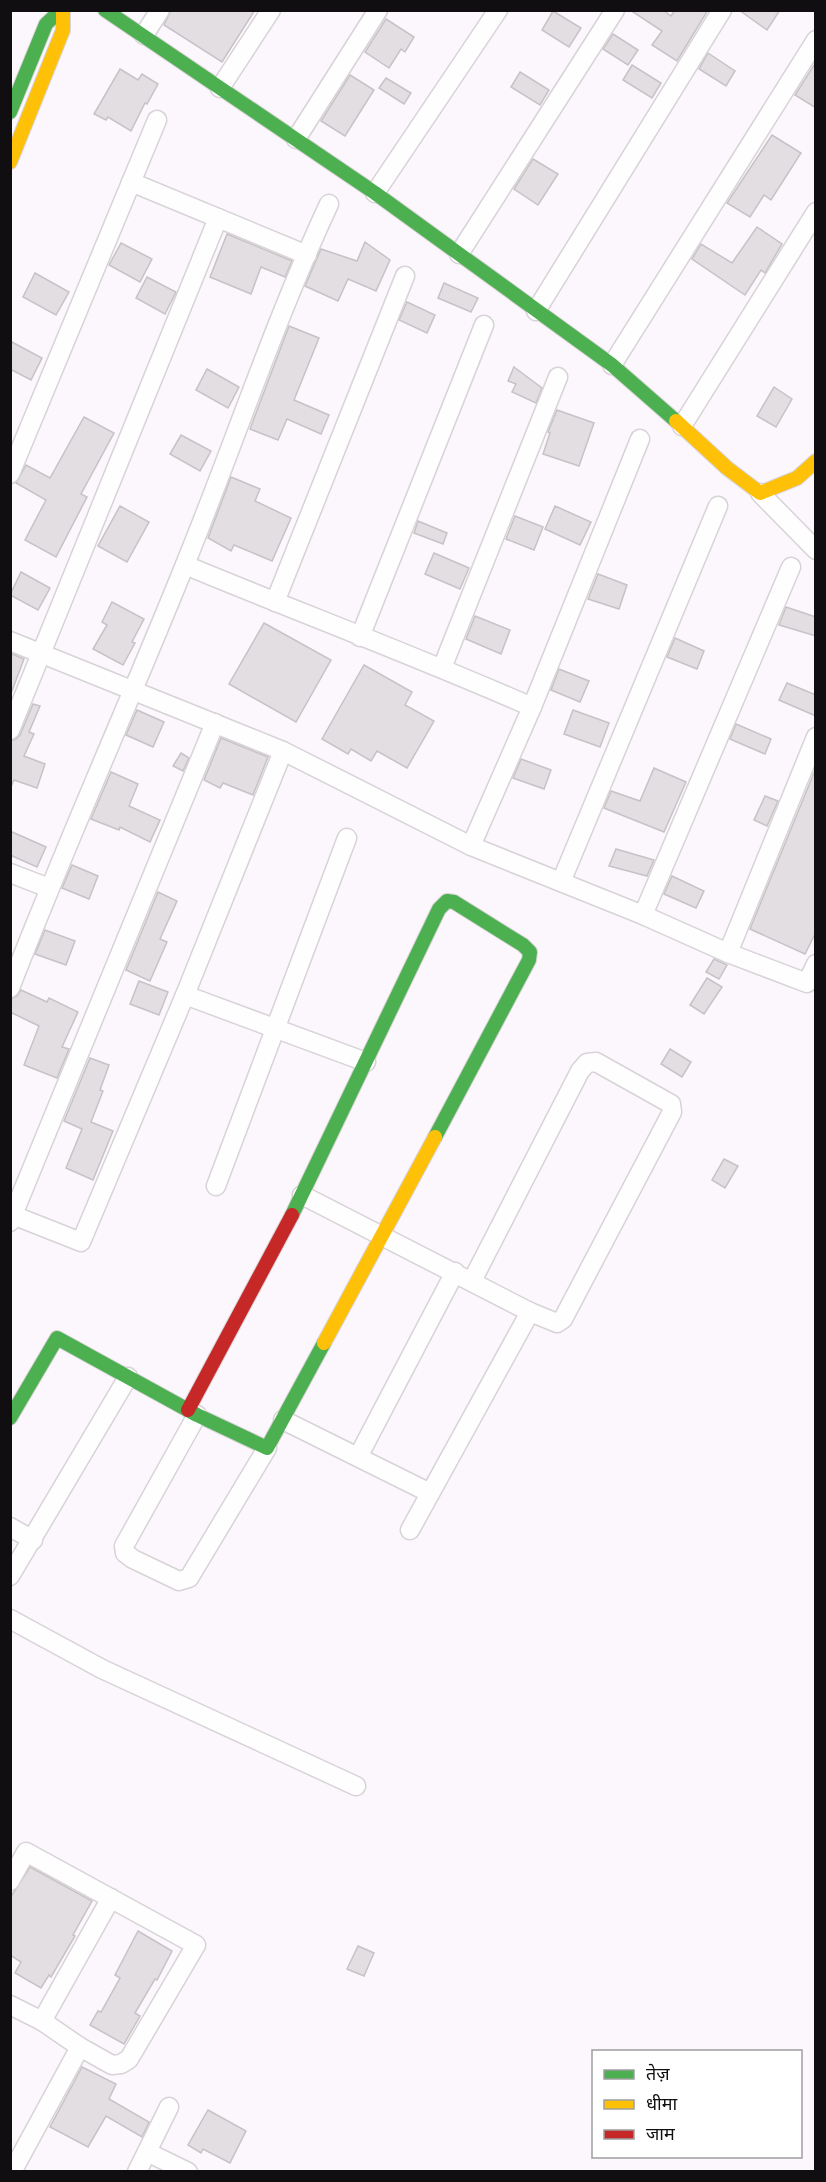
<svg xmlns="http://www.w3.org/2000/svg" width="826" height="2182" font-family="Figtree,'Noto Sans Devanagari',sans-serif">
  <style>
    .building { fill: #e2dee2; stroke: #c6c2c6; stroke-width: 1.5 }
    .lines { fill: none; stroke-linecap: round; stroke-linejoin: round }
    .street-casing { stroke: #d7d3d7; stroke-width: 21 }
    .fast-casing { stroke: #d7d3d7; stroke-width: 16 }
    .slow-casing { stroke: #d7d3d7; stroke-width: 16 }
    .jam-casing { stroke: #d7d3d7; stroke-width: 16 }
    .street { stroke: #fffeff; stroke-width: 18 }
    .fast { stroke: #4caf50; stroke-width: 14 }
    .slow { stroke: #ffc107; stroke-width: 14 }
    .jam { stroke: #c62828; stroke-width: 14 }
  </style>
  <rect width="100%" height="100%" fill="#fcf7fc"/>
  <!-- building -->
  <g class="building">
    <path d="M171 10H255L222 62 164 25Z"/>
    <path d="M630 10H663L671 16 675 10H708L677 61 652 45 662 31Z"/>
    <path d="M739 10H780L767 30Z"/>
    <path d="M553 11 581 28 569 47 542 30Z"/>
    <path d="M386 19 414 37 405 52 401 49 389 68 365 52Z"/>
    <path d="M613 34 638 50 628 65 603 49Z"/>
    <path d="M708 53 735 71 726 86 699 69Z"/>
    <path d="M816 62V108L795 95Z"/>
    <path d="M632 65 661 83 652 98 623 80Z"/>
    <path d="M120 69 138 80 142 74 158 84 147 104 145 103 131 131 108 117 106 120 94 114Z"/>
    <path d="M520 72 549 90 540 105 511 87Z"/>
    <path d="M350 75 374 90 345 136 321 121Z"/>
    <path d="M386 78 411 93 404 104 379 88Z"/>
    <path d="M772 135 801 153 771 200 764 195 750 217 727 203Z"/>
    <path d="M533 159 558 174 538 205 514 189Z"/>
    <path d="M757 227 782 244 765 273 761 270 745 295 692 259 701 244 732 263Z"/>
    <path d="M227 234 292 261 285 277 261 267 251 294 210 277Z"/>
    <path d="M365 242 390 260 376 291 348 279 338 301 305 286 321 249 357 261Z"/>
    <path d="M121 243 152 259 140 282 109 265Z"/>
    <path d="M35 273 69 292 56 315 23 297Z"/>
    <path d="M147 277 176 292 165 314 136 298Z"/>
    <path d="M444 283 478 298 471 312 438 298Z"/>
    <path d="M407 302 435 315 427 333 399 320Z"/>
    <path d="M289 326 319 338 294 400 329 415 321 434 287 419 278 440 250 429Z"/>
    <path d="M10 341 42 358 31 380 10 369Z"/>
    <path d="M514 367 542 388 536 403 512 392 516 384 508 381Z"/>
    <path d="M207 369 239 387 228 408 196 390Z"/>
    <path d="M774 387 792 399 776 427 757 416Z"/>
    <path d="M557 410 594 423 579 466 543 454 550 433 548 432Z"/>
    <path d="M84 417 114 433 81 494 87 497 56 557 25 540 46 500 16 483 26 465 50 478Z"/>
    <path d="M181 435 211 451 200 471 170 454Z"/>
    <path d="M231 477 260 489 255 501 291 518 272 561 234 545 231 551 208 538Z"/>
    <path d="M120 506 149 522 127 562 98 546Z"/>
    <path d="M555 506 591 522 580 545 545 529Z"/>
    <path d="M515 516 543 527 534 550 506 539Z"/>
    <path d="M418 521 447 533 443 544 414 533Z"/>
    <path d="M434 553 469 568 460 589 425 574Z"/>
    <path d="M21 572 50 588 38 610 10 595Z"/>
    <path d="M598 574 627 585 619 609 588 599Z"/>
    <path d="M112 602 144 619 132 642 135 643 123 665 93 649 107 625 102 622Z"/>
    <path d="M786 607 816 617V636L779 625Z"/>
    <path d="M475 616 510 630 501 654 466 639Z"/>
    <path d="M264 623 331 660 296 722 229 684Z"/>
    <path d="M675 638 704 651 697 669 667 657Z"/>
    <path d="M10 653 24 659 12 691H10Z"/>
    <path d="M364 665 412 692 405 705 434 721 407 768 377 751 371 761 351 749 348 754 322 739Z"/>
    <path d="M559 669 589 681 580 702 551 690Z"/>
    <path d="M787 683 816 695V716L779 700Z"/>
    <path d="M33 704 40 706 29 732 34 734 24 756 45 764 37 788 14 780 10 789V741L16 739 20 735Z"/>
    <path d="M137 710 164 722 153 747 126 735Z"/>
    <path d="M573 710 609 723 600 747 564 734Z"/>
    <path d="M736 724 771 739 765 754 730 739Z"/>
    <path d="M221 738 268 757 253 795 223 783 220 788 204 780Z"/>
    <path d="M181 753 189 758 183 771 173 766Z"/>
    <path d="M521 759 551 770 544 789 513 778Z"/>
    <path d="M654 768 686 782 664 832 604 808 611 791 640 801Z"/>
    <path d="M816 768V932L805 954 750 929Z"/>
    <path d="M111 772 138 784 129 806 160 820 150 842 120 827 119 830 91 819Z"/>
    <path d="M765 796 778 801 767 826 754 820Z"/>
    <path d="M10 831 46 847 37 867 10 855Z"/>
    <path d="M616 849 654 860 647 876 609 866Z"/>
    <path d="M72 865 98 876 89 899 62 888Z"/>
    <path d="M672 876 704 891 696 908 664 894Z"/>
    <path d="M158 892 177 901 160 939 167 942 150 981 126 970Z"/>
    <path d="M45 930 75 941 66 965 35 954Z"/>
    <path d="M714 959 727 965 719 979 706 972Z"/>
    <path d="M707 978 722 987 704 1014 690 1005Z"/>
    <path d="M139 981 168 992 159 1015 130 1004Z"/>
    <path d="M21 990 47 1002 49 998 78 1012 62 1047 69 1049 57 1078 24 1065 39 1026 10 1012V999L17 996Z"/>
    <path d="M670 1049 691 1062 682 1077 661 1064Z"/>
    <path d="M90 1058 109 1065 100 1090 103 1091 91 1122 113 1131 93 1180 66 1168 82 1129 64 1121Z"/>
    <path d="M724 1159 738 1166 725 1188 712 1180Z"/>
    <path d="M30 1867 92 1901 73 1935 75 1936 51 1977 49 1975 41 1988 15 1973 21 1962 10 1955V1898Z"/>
    <path d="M138 1931 172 1951 157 1980 155 1979 135 2013 140 2016 124 2044 90 2025 98 2011 101 2012 120 1978 115 1975Z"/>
    <path d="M358 1946 374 1953 364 1976 347 1969Z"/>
    <path d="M82 2067 116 2084 109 2099 149 2122 142 2137 106 2116 88 2147 50 2127Z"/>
    <path d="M208 2110 246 2131 230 2163 203 2149 201 2153 188 2145Z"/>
  </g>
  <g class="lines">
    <defs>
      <g id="street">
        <path d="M144 35 160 10"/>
        <path d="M220 88 271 10"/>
        <path d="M296 139 378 10"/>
        <path d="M131 182 307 255"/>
        <path d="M375 193 498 10"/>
        <path d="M459 254 615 10"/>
        <path d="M536 311 722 10"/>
        <path d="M612 365 816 40"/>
        <path d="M682 426 816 212"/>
        <path d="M10 474 157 120"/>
        <path d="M760 493 816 550"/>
        <path d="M185 565C301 613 418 657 532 707"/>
        <path d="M275 602 405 276"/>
        <path d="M360 637 484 325"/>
        <path d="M10 641 283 751 471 846 643 915 728 953 807 983 816 964"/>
        <path d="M442 668 558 377"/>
        <path d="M10 730 218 218"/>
        <path d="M471 846 532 707 640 439"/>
        <path d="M10 873 49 888"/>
        <path d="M561 882 718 506"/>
        <path d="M643 915 791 567"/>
        <path d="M728 953 816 737"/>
        <path d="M10 988C65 846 127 708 184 567 233 447 274 322 329 204"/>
        <path d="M185 995 366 1062"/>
        <path d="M216 1186 347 838"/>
        <path d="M302 1195 530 1312 557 1323 563 1319 672 1112 671 1104 596 1062 587 1063 580 1071 472 1281"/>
        <path d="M10 1214 81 1242 185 995 283 751"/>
        <path d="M10 1222 215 723"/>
        <path d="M197 1415 124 1546 125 1553 133 1559 179 1581 189 1578 267 1448"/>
        <path d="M283 1420 430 1493"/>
        <path d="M358 1457 455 1272"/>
        <path d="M10 1527 33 1540"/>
        <path d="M410 1530 530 1312"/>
        <path d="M10 1576 128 1377"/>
        <path d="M10 1619 102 1669 356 1786"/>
        <path d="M10 1881 26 1852 196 1945 129 2059 121 2064 112 2065 80 2047 42 2021 111 1898"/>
        <path d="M10 2005 42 2021"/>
        <path d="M147 2152 188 2172"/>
        <path d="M12 2172 80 2047"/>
        <path d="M137 2172 169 2107"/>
      </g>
      <g id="fast">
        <path d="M105 10 375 193 612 365 676 421"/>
        <path d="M10 112 46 24 61 10"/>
        <path d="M292 1215 439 909 447 901 454 902 523 945 530 952 529 960 435 1137"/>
        <path d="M10 1418 57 1338 197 1415 267 1448 324 1343"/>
      </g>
      <g id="slow">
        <path d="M10 162 63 30V10"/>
        <path d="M676 421 727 468 760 493 797 478 816 461"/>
        <path d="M324 1343 435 1137"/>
      </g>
      <path id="jam" d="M188 1410 292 1215"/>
    </defs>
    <!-- street casing -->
    <use href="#street" class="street-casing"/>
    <!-- fast casing -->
    <use href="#fast" class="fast-casing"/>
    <!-- slow casing -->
    <use href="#slow" class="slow-casing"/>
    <!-- jam casing -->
    <use href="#jam" class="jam-casing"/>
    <!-- street -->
    <use href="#street" class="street"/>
    <!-- fast -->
    <use href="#fast" class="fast"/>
    <!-- slow -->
    <use href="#slow" class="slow"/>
    <!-- jam -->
    <use href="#jam" class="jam"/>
  </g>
  <!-- border -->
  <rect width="826" height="2182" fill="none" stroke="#100e10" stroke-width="24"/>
  <!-- legend -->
  <rect x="592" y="2050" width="210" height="108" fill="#ffffff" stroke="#9f9f9f" stroke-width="1.5"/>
  <rect x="604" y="2070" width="30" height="9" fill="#4caf50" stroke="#9f9f9f" stroke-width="1.5"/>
  <text x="646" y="2080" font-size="18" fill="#100e10">तेज़</text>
  <rect x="604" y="2100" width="30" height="9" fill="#ffc107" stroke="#9f9f9f" stroke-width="1.5"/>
  <text x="646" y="2110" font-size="18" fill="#100e10">धीमा</text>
  <rect x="604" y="2130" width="30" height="9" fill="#c62828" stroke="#9f9f9f" stroke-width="1.5"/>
  <text x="646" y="2140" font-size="18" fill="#100e10">जाम</text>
</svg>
